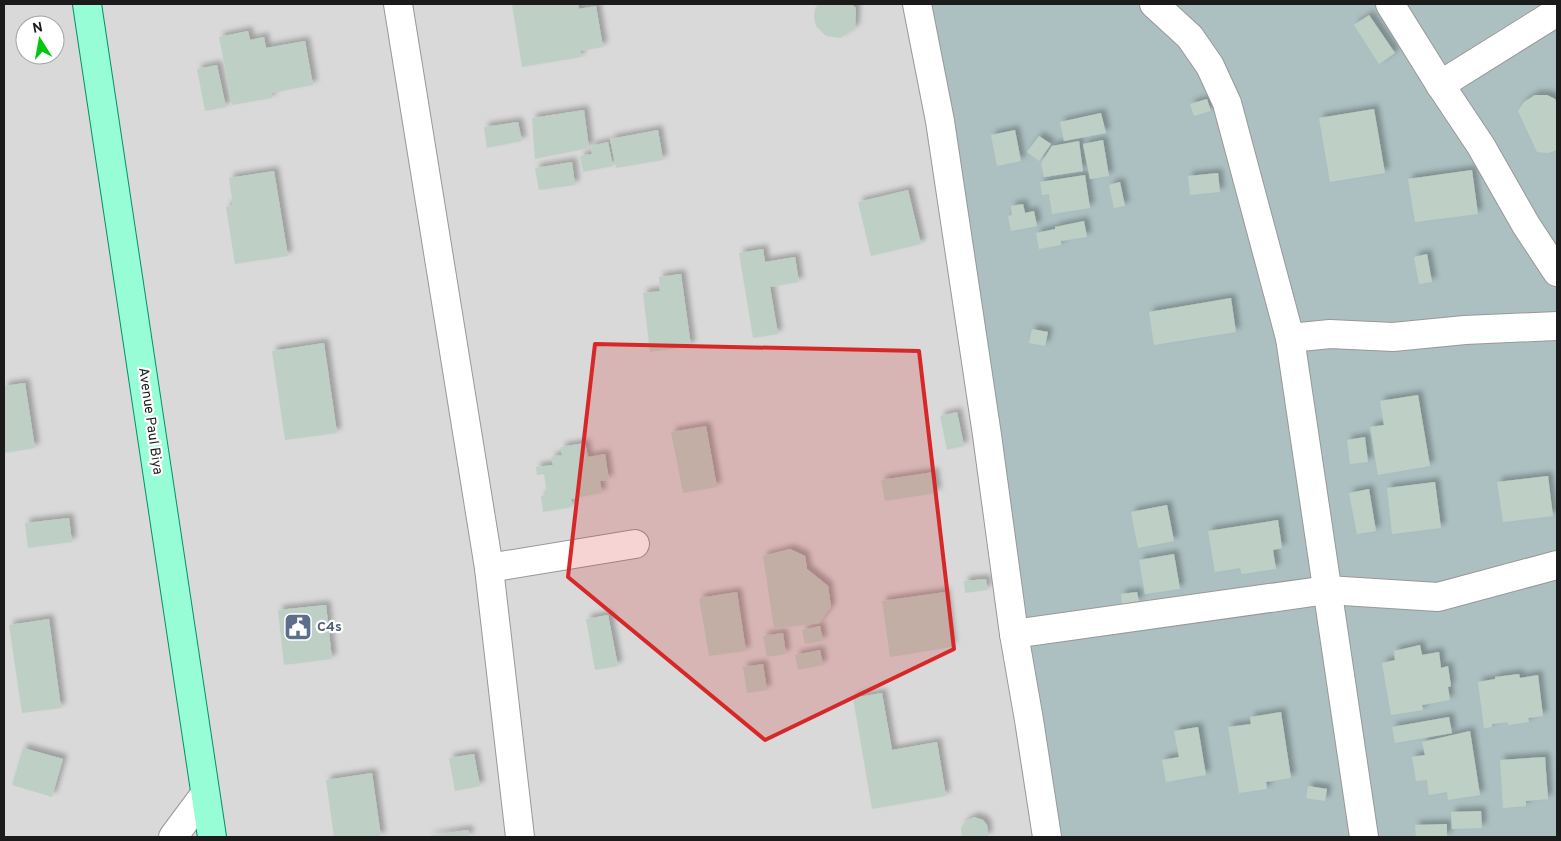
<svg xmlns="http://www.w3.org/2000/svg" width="1561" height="841" font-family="Overpass,sans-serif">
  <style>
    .residential { fill: #d8d9d8; fill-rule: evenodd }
    .construction { fill: #acc0c1 }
    .building { fill: #bed0c6; filter: url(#shadow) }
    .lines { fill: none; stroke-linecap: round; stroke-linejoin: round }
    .minor-casing { stroke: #989898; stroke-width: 30 }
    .major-casing { stroke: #00926a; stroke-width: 30 }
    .minor { stroke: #fff; stroke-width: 28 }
    .major { stroke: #96fdd6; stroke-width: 28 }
    .marked { fill: #d62828; fill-opacity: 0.2; stroke: #d62828; stroke-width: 4; stroke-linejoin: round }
    .labels { text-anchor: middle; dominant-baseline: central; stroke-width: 4.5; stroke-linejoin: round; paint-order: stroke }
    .street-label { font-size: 14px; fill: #1b1b1b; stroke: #fff }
    .service-label { font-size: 14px; font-weight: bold; fill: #4e5e75; stroke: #fff; text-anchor: start }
  </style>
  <defs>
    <filter id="shadow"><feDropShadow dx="4.5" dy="-4.5" stdDeviation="2.5" flood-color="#0004"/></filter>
  </defs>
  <rect width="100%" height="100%" fill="#e0edea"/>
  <!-- residential -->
  <path class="residential" d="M4 4H923L1047 837H4ZM25 25H55V55H25Z"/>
  <!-- construction -->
  <path class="construction" d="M923 4H1557V837H1047Z"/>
  <!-- building -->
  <g class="building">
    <path d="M512 4H578L579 9 596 6 603 47 580 51 581 57 522 67Z"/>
    <path d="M820 4H851L856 8 855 28 840 38 826 36 816 26 814 18 815 9Z"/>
    <path d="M1369 15 1395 53 1379 64 1354 25Z"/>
    <path d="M248 31 250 40 264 37 266 48 305 41 313 85 271 93 272 98 232 105 219 37Z"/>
    <path d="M217 65 226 107 205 111 197 69Z"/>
    <path d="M1535 95H1547L1555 99 1557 103V150L1548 153 1537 152 1518 111 1524 102Z"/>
    <path d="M1207 99 1211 111 1194 116 1190 104Z"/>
    <path d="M1374 109 1385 173 1330 182 1319 118Z"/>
    <path d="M584 110 589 148 535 159 532 118Z"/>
    <path d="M1101 113 1106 133 1064 141 1060 122Z"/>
    <path d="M518 122 522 141 487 148 484 127Z"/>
    <path d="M658 130 663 160 616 168 610 139Z"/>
    <path d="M1015 130 1021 161 997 166 991 135Z"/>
    <path d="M1039 136 1051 144 1039 161 1027 152Z"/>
    <path d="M1103 140 1109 176 1090 179 1083 144Z"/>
    <path d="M1079 141 1083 171 1044 177 1041 163 1052 146Z"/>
    <path d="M608 142 613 166 583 172 580 156 592 154 591 146Z"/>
    <path d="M572 162 575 185 539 190 535 168Z"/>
    <path d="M1472 170 1478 214 1415 222 1408 179Z"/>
    <path d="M274 171 288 256 235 264 226 207 233 205 229 178Z"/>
    <path d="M1218 173 1220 192 1190 195 1188 176Z"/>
    <path d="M1085 175 1090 208 1052 214 1049 194 1042 195 1040 182Z"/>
    <path d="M1120 182 1125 206 1114 208 1109 185Z"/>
    <path d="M908 190 921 244 871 256 858 202Z"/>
    <path d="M1023 204 1025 213 1034 211 1037 226 1011 231 1008 216 1012 215 1011 206Z"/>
    <path d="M1084 221 1087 237 1061 241V245L1039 249 1036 233 1055 229V227Z"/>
    <path d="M763 249 765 262 795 257 799 282 770 287 778 334 753 338 739 253Z"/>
    <path d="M1427 254 1432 282 1419 284 1414 257Z"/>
    <path d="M681 274 691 346 650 352 643 293 660 291 659 277Z"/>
    <path d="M1231 298 1236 332 1154 345 1149 312Z"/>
    <path d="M1032 329 1048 332 1045 346 1029 343Z"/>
    <path d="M324 343 337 433 285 440 272 351Z"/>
    <path d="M25 383 35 448 4 453V386Z"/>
    <path d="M1418 395 1430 466 1378 475 1370 427 1384 425 1380 401Z"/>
    <path d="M957 412 964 446 947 450 940 416Z"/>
    <path d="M706 426 717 487 683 493 671 432Z"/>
    <path d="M1365 437 1368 462 1350 464 1347 440Z"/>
    <path d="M585 443 588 457 605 454 609 480 600 481 602 493 571 499 572 507 543 512 541 496 547 495 544 474 537 475 536 467 553 465 551 457 562 455 561 447Z"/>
    <path d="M934 472 937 493 885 501 881 480Z"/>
    <path d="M1548 476 1553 516 1503 522 1497 482Z"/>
    <path d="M1435 482 1441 528 1392 534 1387 488Z"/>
    <path d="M1369 489 1376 531 1357 534 1349 493Z"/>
    <path d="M1167 505 1174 541 1138 548 1131 512Z"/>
    <path d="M69 518 72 542 28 548 25 523Z"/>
    <path d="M1278 520 1282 548 1273 550 1276 569 1242 574 1240 568 1215 572 1208 531Z"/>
    <path d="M790 549 805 556 807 569 828 586 831 607 819 623 774 629 763 556Z"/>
    <path d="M1174 554 1180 589 1145 594 1139 560Z"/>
    <path d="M986 579 987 590 965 593 964 581Z"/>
    <path d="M737 592 746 651 709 656 699 598Z"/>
    <path d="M945 592 952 647 890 657 882 601Z"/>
    <path d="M1137 592 1139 602 1122 604 1121 594Z"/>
    <path d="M326 605 332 659 284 665 278 610Z"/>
    <path d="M608 615 618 666 595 670 586 619Z"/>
    <path d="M49 619 61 708 22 713 9 625Z"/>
    <path d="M820 626 823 641 805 644 802 630Z"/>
    <path d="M783 633 786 654 767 657 763 636Z"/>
    <path d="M1420 645 1422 655 1439 652 1441 668 1448 666 1451 686 1448 687 1450 700 1422 705 1423 710 1391 715 1382 663 1395 660 1394 651Z"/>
    <path d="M820 650 823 665 798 670 795 655Z"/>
    <path d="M763 664 767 690 747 693 743 667Z"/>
    <path d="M1519 674 1520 678 1538 675 1543 716 1528 718 1529 722 1508 725V722L1492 724V727L1484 728 1478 682 1495 679V677Z"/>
    <path d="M882 693 892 750 937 742 946 796 872 809 853 698Z"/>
    <path d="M1281 712 1291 778 1266 782 1267 789 1239 793 1228 727 1251 724 1250 717Z"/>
    <path d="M1449 717 1452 733 1395 743 1392 727Z"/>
    <path d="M1198 727 1206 775 1166 782 1162 760 1179 757 1174 731Z"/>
    <path d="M1470 731 1480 795 1448 800 1447 792 1429 795 1427 780 1416 781 1412 757 1425 755 1422 742Z"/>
    <path d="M23 748 63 759 52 797 12 785Z"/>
    <path d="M474 754 480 786 455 791 449 758Z"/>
    <path d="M1545 757 1548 799 1526 801V806L1503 808 1500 760Z"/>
    <path d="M372 773 381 837H334L326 780Z"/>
    <path d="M1308 786 1327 789 1325 801 1306 798Z"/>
    <path d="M1481 811 1482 828 1452 829 1451 812Z"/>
    <path d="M974 817 983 820 987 825 988 837H962L961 828 966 821Z"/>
    <path d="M1447 824V837H1416L1415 825Z"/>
    <path d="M468 830 470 837H429V836Z"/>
  </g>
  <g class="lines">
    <defs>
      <g id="minor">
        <path d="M398 4 489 568 520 837"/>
        <path d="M917 4 940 121 987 435 1014 634 1029 720 1047 837"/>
        <path d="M1154 4 1190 37 1210 66 1227 103 1290 338 1364 837"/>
        <path d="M1390 4 1441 86 1481 146 1526 225 1557 272"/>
        <path d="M1440 85 1557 12"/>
        <path d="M1290 338 1330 334 1393 337 1465 330 1557 326"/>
        <path d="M489 568 635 544"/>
        <path d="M1014 634 1327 590 1438 597 1557 565"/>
        <path d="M173 837 205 794"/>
      </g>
      <path id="major" d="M87 4 212 837"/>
    </defs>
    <!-- minor casing -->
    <use href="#minor" class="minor-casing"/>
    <!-- major casing -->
    <use href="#major" class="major-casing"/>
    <!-- minor -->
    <use href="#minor" class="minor"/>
    <!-- major -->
    <use href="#major" class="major"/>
  </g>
  <!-- marked area -->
  <path class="marked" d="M595 344 919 351 954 649 765 740 568 577Z"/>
  <!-- icons -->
  <defs>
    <symbol id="civic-square" viewBox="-11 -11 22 22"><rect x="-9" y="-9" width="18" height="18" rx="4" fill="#5c6f8a" stroke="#fff"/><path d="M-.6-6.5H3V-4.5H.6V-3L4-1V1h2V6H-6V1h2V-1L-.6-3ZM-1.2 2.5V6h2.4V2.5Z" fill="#fff"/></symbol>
  </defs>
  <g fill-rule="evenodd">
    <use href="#civic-square" x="282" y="611" width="32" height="32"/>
  </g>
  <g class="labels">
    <!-- street labels -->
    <g class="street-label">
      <text transform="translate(150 421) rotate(82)">Avenue Paul Biya</text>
    </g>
    <!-- service labels -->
    <g class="service-label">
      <text x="317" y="627">C4s</text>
    </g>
  </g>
  <!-- border -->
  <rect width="1561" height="841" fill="none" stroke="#1b1b1b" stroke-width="10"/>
  <!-- north arrow -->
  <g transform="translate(40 40) rotate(349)"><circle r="24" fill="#ffffff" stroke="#a4a4a4"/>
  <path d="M0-4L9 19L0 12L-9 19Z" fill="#00c60c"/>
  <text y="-8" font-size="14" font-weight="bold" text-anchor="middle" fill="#1b1b1b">N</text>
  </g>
</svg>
